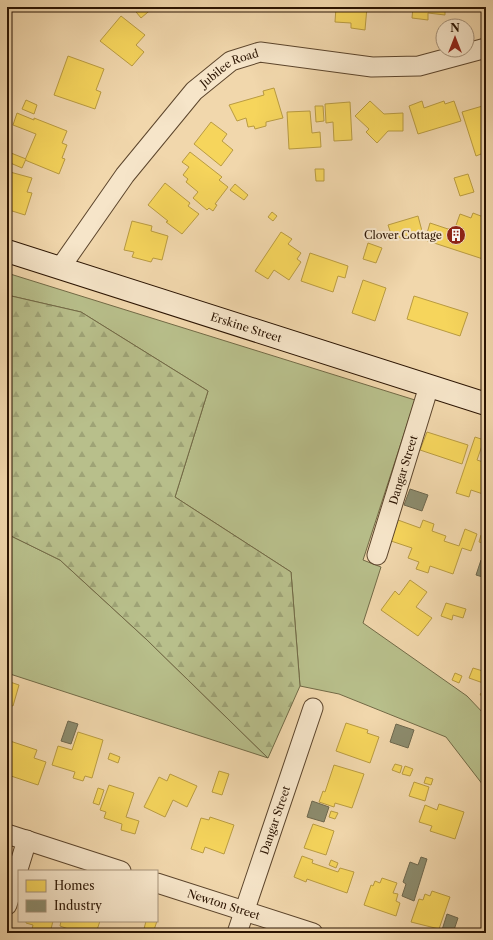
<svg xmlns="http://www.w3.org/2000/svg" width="493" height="940" font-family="'Libre Caslon Text',serif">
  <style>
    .grass { fill: #b8bf8b; stroke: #726a46 }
    .forest { fill: url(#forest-firs); stroke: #726a46 }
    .homes { fill: #f6d55c; stroke: #b99b41 }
    .industry { fill: #8c8c6e; stroke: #6f684e }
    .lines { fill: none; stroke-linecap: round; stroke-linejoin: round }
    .street-casing { stroke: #5c452c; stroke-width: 21 }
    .secondary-casing { stroke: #2b1402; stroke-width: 24 }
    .street { stroke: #f6e5c9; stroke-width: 19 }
    .secondary { stroke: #f6e5c9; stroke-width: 22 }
    .labels { text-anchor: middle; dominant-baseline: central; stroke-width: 4; stroke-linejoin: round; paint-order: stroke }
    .street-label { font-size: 11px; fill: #2b1402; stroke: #f6e5c9 }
    .poi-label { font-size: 11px; fill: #2b1402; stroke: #f6e5c9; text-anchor: end }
  </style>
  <defs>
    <pattern id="forest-firs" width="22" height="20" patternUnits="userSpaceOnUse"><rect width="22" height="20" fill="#b8bf8b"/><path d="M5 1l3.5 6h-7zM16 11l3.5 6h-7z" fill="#9ea376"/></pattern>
  </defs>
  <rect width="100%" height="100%" fill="#f1d7ac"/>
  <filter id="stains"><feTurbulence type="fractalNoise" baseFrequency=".005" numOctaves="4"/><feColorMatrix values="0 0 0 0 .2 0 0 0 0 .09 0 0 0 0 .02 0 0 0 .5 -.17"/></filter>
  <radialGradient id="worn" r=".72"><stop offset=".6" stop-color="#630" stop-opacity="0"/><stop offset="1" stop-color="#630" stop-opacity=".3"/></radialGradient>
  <!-- grass -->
  <g class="grass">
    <path d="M7 273 415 400 363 560 381 567 363 623 467 696 486 716V784L483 785 446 737 339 694 300 686 291 572 175 497 208 391 81 312 7 295Z"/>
    <path d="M7 534 60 560 146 639 268 758 7 673Z"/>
  </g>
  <!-- forest -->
  <path class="forest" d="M7 295 81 312 208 391 175 497 291 572 300 686 268 758 146 639 60 560 7 534Z"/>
  <!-- homes -->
  <g class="homes">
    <path d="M132 7H154L141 18Z"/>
    <path d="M336 7H367L365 30 351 28V23L335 22Z"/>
    <path d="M413 7H445V15L428 13V20L412 18Z"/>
    <path d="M7 9 12 14 7 19Z"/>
    <path d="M121 16 145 35 136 45 144 52 132 66 100 41Z"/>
    <path d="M68 56 104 69 96 90 101 92 95 109 54 95Z"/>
    <path d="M274 88 283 118 266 122V126L255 129 254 126 248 127 246 118 237 121 229 105 264 95 263 91Z"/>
    <path d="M26 100 37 105 34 114 22 109Z"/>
    <path d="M370 101 384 114 403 113V131H388L377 143 366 132 369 129 355 116Z"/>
    <path d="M422 101 424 108 444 101 445 104 454 101 461 121 418 134 409 106Z"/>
    <path d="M350 102 352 140 334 141 333 122 326 123 325 104Z"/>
    <path d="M486 105V152L476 156 462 112Z"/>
    <path d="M315 106H323L324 121 316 122Z"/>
    <path d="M310 111 312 133 320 132 321 147 289 149 287 112Z"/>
    <path d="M17 113 34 120V118L67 131 62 143 67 145 62 158 65 159 59 174 25 160 36 134 13 125Z"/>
    <path d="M211 122 227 134 222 141 233 150 221 166 194 144Z"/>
    <path d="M190 152 222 177 219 180 228 187 215 204 217 205 213 211 209 208 207 210 193 198 198 192 186 182 188 179 183 175 189 167 182 162Z"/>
    <path d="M11 153 26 159 22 168 8 162Z"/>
    <path d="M7 169 11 170 10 172 32 178 27 192 32 193 25 215 9 210 7 218Z"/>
    <path d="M315 169H324V181H316Z"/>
    <path d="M468 174 474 192 460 196 454 178Z"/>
    <path d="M165 183 190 203 188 206 199 214 182 234 166 222 168 221 148 205Z"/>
    <path d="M235 184 248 195 244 200 230 190Z"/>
    <path d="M272 212 277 216 273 221 268 217Z"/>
    <path d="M473 213 486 218V260L425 240 430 223 454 231 460 214 471 218Z"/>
    <path d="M418 216 422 231 393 240 388 225Z"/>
    <path d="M132 221 152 226 151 231 168 236 162 260 153 258 151 262 132 257 134 252 124 250Z"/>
    <path d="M281 232 292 239 288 244 301 253 297 259 301 262 289 280 274 270 268 279 255 271Z"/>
    <path d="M368 243 382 248 376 263 363 259Z"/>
    <path d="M310 253 348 266 345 278 338 276 333 292 301 281Z"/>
    <path d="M363 280 386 288 375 321 352 313Z"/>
    <path d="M414 296 468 313 460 336 407 319Z"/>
    <path d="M427 432 468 445 462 464 420 450Z"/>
    <path d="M475 437 484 440 477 460 486 463V495L471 490 469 497 456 493Z"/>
    <path d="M398 520 420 528 423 520 434 524 432 531 446 536 444 541 459 546 465 529 477 534 471 551 462 548 453 574 430 566 428 573 416 569 419 562 408 558 412 548 391 541Z"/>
    <path d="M481 535 486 536V544L479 542Z"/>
    <path d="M410 580 427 592 416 607 432 618 418 636 381 610 395 591 399 595Z"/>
    <path d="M446 603 466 609 463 618 453 615 452 620 441 616Z"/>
    <path d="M473 668 486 672V684L469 678Z"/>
    <path d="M455 673 462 676 459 683 452 680Z"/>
    <path d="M7 681 19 685 13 706 7 704Z"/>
    <path d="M486 690V703L480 694Z"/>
    <path d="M346 723 368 730 367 733 379 737 370 763 336 751Z"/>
    <path d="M78 732 103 740 92 778 85 776 83 781 73 778 75 772 52 765 58 746 72 750Z"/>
    <path d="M7 740 37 750 34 758 46 762 38 785 8 775 10 768 7 767Z"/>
    <path d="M110 753 120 757 118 763 108 759Z"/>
    <path d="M395 764 402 766 400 773 392 770Z"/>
    <path d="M334 765 364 774 352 808 335 803 334 807 319 802 323 791 325 792Z"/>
    <path d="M405 766 413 769 410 776 402 774Z"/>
    <path d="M219 771 229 774 222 795 212 792Z"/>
    <path d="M170 774 197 786 187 807 173 800 165 817 144 807 159 777 167 781Z"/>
    <path d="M426 777 433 779 431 785 424 783Z"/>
    <path d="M414 782 429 787 425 801 409 796Z"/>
    <path d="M109 785 134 793 126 817 139 821 135 834 121 830 122 824 104 818 106 812 100 810Z"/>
    <path d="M98 788 104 790 99 805 93 803Z"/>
    <path d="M439 804 464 812 455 839 430 831 432 826 419 822 425 805 437 810Z"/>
    <path d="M331 811 338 813 335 819 329 817Z"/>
    <path d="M210 817 234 825 224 854 205 847 203 853 191 849 201 818 209 820Z"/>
    <path d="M313 824 334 831 326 855 304 848Z"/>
    <path d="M302 856 313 860 312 863 338 872 340 868 354 872 347 893 307 879 306 882 294 877Z"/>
    <path d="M331 860 338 863 336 868 329 865Z"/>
    <path d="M382 878 397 883 393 893 398 894 396 901 400 903 396 916 364 905 371 885 373 886 375 881 380 883Z"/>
    <path d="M432 891 450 897 439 929 411 922 419 899 423 900 425 894 430 896Z"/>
    <path d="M26 921H53L50 933H31L33 925 26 923Z"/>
    <path d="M61 921H100L96 933 87 932 86 933H70L71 930 60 926Z"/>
    <path d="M146 921H157L153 933H143Z"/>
  </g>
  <!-- industry -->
  <g class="industry">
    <path d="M410 489 428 495 422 511 404 505Z"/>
    <path d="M481 560 486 561V578L476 575Z"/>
    <path d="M7 711 11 712 7 725Z"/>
    <path d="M68 721 78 724 71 744 61 741Z"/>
    <path d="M396 724 414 730 408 748 390 742Z"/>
    <path d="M312 801 329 807 324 822 307 817Z"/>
    <path d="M421 857 427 859 414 901 402 896 406 884 403 882 410 862 418 865Z"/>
    <path d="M447 914 458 918 453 933 442 930Z"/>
  </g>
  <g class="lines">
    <defs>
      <g id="street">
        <path id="s1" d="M60 268 125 175 194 91 231 61 260 52 372 67 419 66 486 48"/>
        <path id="s2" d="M377 555 429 386"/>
        <path d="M7 834 121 871"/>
        <path id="s3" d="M157 883 313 933"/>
        <path d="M7 905 27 840"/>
        <path id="s4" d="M237 933 313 708"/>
      </g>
      <g id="secondary">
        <path id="s5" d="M7 251 486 404"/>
      </g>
    </defs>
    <!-- street casing -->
    <use href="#street" class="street-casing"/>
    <!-- secondary casing -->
    <use href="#secondary" class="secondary-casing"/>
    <!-- street -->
    <use href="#street" class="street"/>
    <!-- secondary -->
    <use href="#secondary" class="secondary"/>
  </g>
  <!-- icons -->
  <defs>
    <symbol id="building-disc" viewBox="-11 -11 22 22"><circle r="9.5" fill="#8f2418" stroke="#f6e5c9"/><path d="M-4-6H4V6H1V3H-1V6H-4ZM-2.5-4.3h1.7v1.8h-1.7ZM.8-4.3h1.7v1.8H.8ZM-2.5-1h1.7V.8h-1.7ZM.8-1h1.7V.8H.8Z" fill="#fff"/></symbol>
  </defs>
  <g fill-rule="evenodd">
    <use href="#building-disc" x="445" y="224" width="22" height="22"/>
  </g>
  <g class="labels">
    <!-- street labels -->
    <g class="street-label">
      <text stroke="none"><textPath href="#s1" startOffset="265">Jubilee Road</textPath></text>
      <text stroke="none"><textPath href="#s5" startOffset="251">Erskine Street</textPath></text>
      <text stroke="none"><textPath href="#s2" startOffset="89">Dangar Street</textPath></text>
      <text stroke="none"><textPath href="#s4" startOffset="119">Dangar Street</textPath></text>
      <text stroke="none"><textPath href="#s3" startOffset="70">Newton Street</textPath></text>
    </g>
    <!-- poi labels -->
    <g class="poi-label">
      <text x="442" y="235">Clover Cottage</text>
    </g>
  </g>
  <!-- margin -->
  <rect width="493" height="940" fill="none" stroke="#f1d7ac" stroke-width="24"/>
  <rect x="8" y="8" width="477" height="924" fill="none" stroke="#2b1402" stroke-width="2"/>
  <rect x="12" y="12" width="469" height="916" fill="none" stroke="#2b1402"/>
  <!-- legend -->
  <rect x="18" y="870" width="140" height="52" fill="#f6e5c9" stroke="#a59179"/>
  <rect x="26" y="880" width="20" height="12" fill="#f6d55c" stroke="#a59179"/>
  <text x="54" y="890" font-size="12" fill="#2b1402">Homes</text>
  <rect x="26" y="900" width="20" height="12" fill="#8c8c6e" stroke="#a59179"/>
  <text x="54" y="910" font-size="12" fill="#2b1402">Industry</text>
  <!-- north arrow -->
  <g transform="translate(455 38)"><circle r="19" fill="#f6e5c9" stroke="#a59179"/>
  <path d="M0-3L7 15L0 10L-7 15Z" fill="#8f2418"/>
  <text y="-6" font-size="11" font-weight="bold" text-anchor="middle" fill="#2b1402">N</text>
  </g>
  <rect width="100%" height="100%" filter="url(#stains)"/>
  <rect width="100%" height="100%" fill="url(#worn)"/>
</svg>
